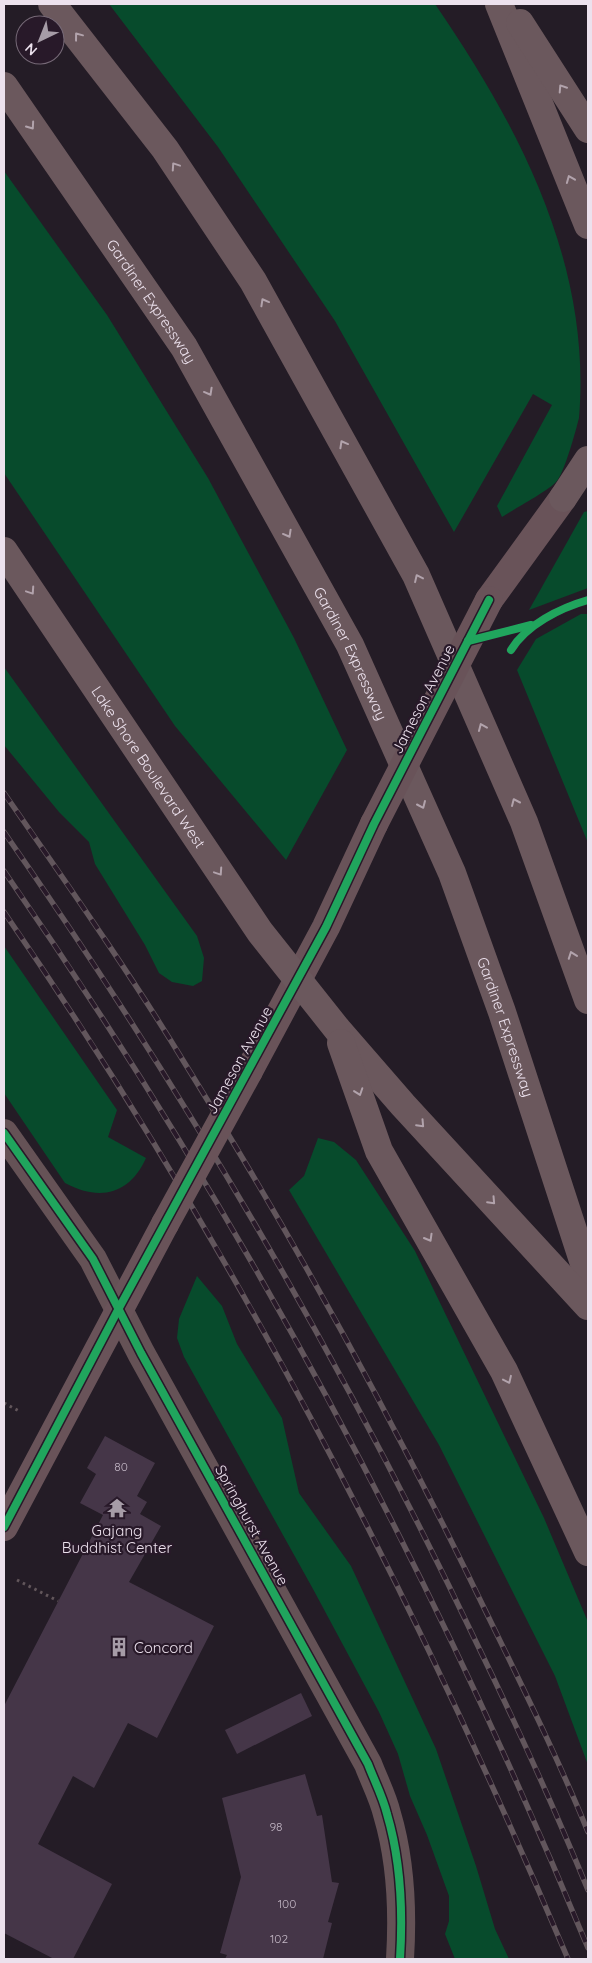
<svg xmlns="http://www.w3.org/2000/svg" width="592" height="1963" font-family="Quicksand,sans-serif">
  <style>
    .green { fill: #074b2c }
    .building { fill: #453648 }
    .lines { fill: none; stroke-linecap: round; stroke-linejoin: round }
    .path { stroke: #62565b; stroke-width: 3; stroke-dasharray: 2.5 4; stroke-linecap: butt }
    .street { stroke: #655256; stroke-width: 28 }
    .secondary { stroke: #695359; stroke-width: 28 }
    .highway { stroke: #6b585d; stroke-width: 28 }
    .rail-casing { stroke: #62565c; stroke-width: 5.5 }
    .rail { stroke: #281929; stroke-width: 4; stroke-dasharray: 11; stroke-linecap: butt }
    .secondary-bridge { stroke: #695359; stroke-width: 28 }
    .cycleway-casing { stroke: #281929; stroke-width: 11 }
    .cycleway { stroke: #20a55d; stroke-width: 8 }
    .oneway { stroke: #b2a3ac }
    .labels { text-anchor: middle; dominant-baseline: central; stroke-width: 4.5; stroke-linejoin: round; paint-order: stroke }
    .number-label { font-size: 12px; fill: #c2b6c4 }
    .street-label { font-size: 15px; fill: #ece1ed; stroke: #281929 }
    .poi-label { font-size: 15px; fill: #ece1ed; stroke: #281929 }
  </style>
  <rect width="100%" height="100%" fill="#241c26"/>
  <!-- green -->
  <g class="green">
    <path d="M109 4H435C518 125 592 263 579 418 576 430 564 474 556 482 548 491 514 509 502 517L497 506 552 405 533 394 454 532 335 321 218 147Z"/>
    <path d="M4 171 107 315 208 478 294 638 347 750 286 860 175 726 4 473Z"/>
    <path d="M588 511V588L529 610 584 512Z"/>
    <path d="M581 614H588V843L517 670 536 639Z"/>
    <path d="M4 667 197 936 204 958 202 981 193 986 172 982 159 973 145 945 95 864 89 842 59 812 4 745Z"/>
    <path d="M4 946 117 1110 108 1137 146 1158C130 1194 100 1202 65 1183L4 1093Z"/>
    <path d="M318 1138 334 1142 356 1160 415 1251 544 1518 588 1622V1765L555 1676 439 1445 289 1190 304 1176Z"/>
    <path d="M197 1276 222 1306 237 1344 282 1418 299 1493 351 1566 436 1749 476 1866 495 1929 509 1959H455L445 1934 449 1921V1896L427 1835 410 1796 398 1754 379 1712 313 1589 184 1357 177 1338 179 1319Z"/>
  </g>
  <!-- building -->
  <g class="building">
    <path d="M105 1436 155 1463 137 1496 147 1502 140 1514 161 1526 129 1582 214 1626 157 1738 128 1723 94 1788 73 1776 38 1844 112 1884 73 1959H54L4 1933V1706L103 1515 80 1503 96 1474 87 1468Z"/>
    <path d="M301 1693 312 1716 237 1754 225 1730Z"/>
    <path d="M305 1774 317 1816 322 1815 332 1882 339 1883 328 1922 332 1923 323 1959H225L227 1955 220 1953 241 1877 222 1798Z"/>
  </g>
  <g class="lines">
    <!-- path -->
    <g class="path">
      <path d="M4 1403 19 1411"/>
      <path d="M17 1580 58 1601"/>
    </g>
    <!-- street -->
    <path class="street" d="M4 1133 93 1259 141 1353 368 1764C374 1780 383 1797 387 1814 401 1861 403 1911 400 1959"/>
    <!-- secondary -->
    <g class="secondary">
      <path d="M489 600 563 498"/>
      <path d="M249 1071 326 927 374 824"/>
      <path d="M4 1527 165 1224"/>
    </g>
    <!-- highway -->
    <g class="highway">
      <path d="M52 4 165 149 253 281 416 575 524 822 588 1000"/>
      <path d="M499 4 588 225"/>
      <path d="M520 23 588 129"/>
      <path id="s1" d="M4 86 184 347 350 645 452 873 502 1012 588 1276"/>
      <path d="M563 498 588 460"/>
      <path id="s2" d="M4 551 260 932 337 1029 403 1105 588 1306"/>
      <path d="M341 1043 379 1151 504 1371 588 1552"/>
    </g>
    <defs>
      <g id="rail">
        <path d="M4 793C65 881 128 970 184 1062 295 1240 396 1425 487 1614 522 1686 558 1758 588 1832"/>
        <path d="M4 832C184 1090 343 1362 478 1646 517 1726 554 1807 588 1890"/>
        <path d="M4 871C237 1207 432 1570 588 1948"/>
        <path d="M4 912C230 1240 413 1593 568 1959"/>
      </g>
    </defs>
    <!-- rail casing -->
    <use href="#rail" class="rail-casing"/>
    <!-- rail -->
    <use href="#rail" class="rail"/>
    <!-- secondary-bridge -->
    <g class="secondary-bridge">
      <path d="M374 824 489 600"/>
      <path d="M165 1224 249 1071"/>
    </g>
    <defs>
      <g id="cycleway">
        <path d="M468 641 531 625"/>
        <path d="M511 650C526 625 560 608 588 600"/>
        <path d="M4 1133 93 1259 141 1353 368 1764C374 1780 383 1797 387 1814 401 1861 403 1911 400 1959"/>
        <path d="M4 1527 119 1308 326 927 374 824 489 600"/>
      </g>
    </defs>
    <!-- cycleway casing -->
    <use href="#cycleway" class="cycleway-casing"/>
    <!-- cycleway -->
    <use href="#cycleway" class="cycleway"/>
  </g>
  <!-- one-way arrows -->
  <defs><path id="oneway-chevron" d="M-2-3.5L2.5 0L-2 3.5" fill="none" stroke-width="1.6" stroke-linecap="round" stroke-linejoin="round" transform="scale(1.25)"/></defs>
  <g class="oneway">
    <use href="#oneway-chevron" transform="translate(78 36) rotate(-127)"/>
    <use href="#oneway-chevron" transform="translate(562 88) rotate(-123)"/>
    <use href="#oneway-chevron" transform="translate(31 126) rotate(55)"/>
    <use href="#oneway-chevron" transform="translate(175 166) rotate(-124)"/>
    <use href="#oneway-chevron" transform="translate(570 179) rotate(-112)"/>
    <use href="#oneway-chevron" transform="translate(264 302) rotate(-119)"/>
    <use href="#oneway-chevron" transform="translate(209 392) rotate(61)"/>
    <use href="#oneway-chevron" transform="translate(343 444) rotate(-119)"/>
    <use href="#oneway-chevron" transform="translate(288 534) rotate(61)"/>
    <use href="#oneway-chevron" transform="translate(418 578) rotate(-115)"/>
    <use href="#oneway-chevron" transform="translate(31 591) rotate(56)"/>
    <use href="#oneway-chevron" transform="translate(482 727) rotate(-113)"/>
    <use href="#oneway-chevron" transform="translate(515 802) rotate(-114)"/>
    <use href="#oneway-chevron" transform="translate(422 805) rotate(66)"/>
    <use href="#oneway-chevron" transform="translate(219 872) rotate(56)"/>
    <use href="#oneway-chevron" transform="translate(572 955) rotate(-110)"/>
    <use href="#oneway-chevron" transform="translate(359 1092) rotate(71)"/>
    <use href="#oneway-chevron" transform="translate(421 1124) rotate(47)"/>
    <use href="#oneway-chevron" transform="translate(492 1201) rotate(47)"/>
    <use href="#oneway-chevron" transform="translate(429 1238) rotate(60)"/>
    <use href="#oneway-chevron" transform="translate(508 1380) rotate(65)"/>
  </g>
  <!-- icons -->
  <defs>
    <symbol id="temple-bare" viewBox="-9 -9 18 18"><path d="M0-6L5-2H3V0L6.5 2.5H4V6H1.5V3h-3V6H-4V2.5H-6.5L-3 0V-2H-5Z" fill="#a69ca7" stroke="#281929" stroke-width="2.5" paint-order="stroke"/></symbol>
    <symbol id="building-bare" viewBox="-9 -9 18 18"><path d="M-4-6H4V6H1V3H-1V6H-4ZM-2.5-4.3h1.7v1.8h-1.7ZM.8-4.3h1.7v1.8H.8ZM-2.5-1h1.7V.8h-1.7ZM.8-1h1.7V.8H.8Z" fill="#a69ca7" stroke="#281929" stroke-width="2.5" paint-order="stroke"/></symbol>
  </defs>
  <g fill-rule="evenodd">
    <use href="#temple-bare" x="103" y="1494" width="28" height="28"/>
    <use href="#building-bare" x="105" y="1633" width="28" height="28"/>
  </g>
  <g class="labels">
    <!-- number labels -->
    <g class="number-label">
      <text x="121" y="1466">80</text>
      <text x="276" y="1826">98</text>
      <text x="287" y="1903">100</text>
      <text x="279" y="1938">102</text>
    </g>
    <!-- street labels -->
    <g class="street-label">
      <text stroke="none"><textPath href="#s1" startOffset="261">Gardiner Expressway</textPath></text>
      <text stroke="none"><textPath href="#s1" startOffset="666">Gardiner Expressway</textPath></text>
      <text transform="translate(423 699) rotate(-63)">Jameson Avenue</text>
      <text stroke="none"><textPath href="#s2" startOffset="260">Lake Shore Boulevard West</textPath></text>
      <text stroke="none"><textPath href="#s1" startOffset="1071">Gardiner Expressway</textPath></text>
      <text transform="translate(239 1060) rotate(-61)">Jameson Avenue</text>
      <text transform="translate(252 1525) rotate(61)">Springhurst Avenue</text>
    </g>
    <!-- poi labels -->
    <g class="poi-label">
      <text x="117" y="1530">Gajang<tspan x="117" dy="17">Buddhist Center</tspan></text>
      <text x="134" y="1647" text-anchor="start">Concord</text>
    </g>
  </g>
  <!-- border -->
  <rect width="592" height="1963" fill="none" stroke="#ece1ed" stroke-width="10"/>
  <!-- north arrow -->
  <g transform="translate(40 40) rotate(223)"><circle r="24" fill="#281929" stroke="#766977"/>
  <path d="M0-4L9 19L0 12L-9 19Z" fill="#a69ca7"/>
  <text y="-8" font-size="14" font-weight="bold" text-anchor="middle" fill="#ece1ed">N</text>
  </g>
</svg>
